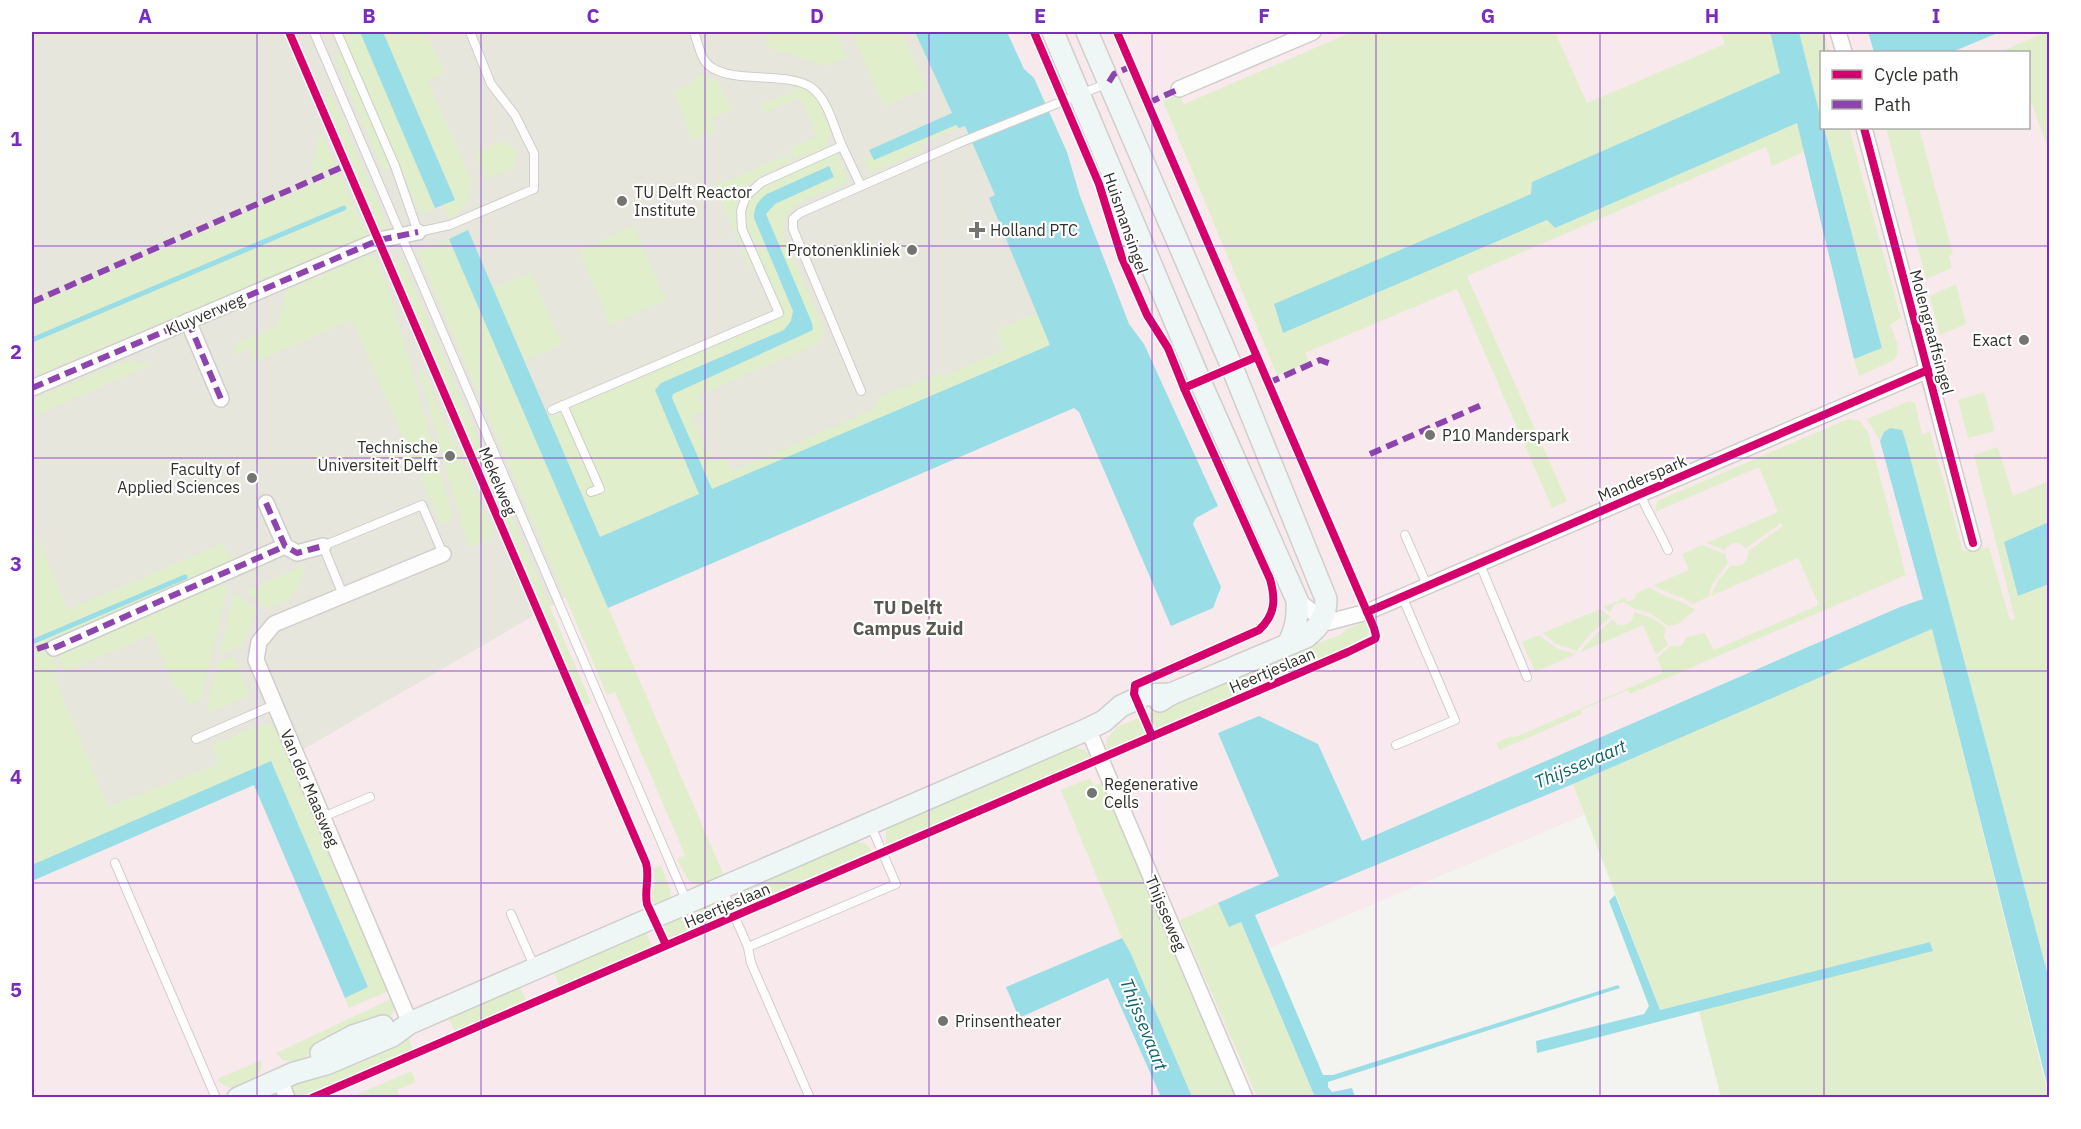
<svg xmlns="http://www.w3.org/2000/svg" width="2081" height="1129" font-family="'IBM Plex Sans',sans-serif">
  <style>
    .commercial { fill: #f8eaec; fill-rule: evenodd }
    .built { fill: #e7e6dd }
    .green { fill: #e0eecb }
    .water { fill: #99dde7 }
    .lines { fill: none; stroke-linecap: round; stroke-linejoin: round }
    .stream { stroke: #99dde7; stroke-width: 5 }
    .lane-casing { stroke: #cfcecb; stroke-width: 10 }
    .street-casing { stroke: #cfcecb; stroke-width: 18 }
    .secondary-casing { stroke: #cfcecb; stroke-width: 24 }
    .lane { stroke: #fdfdfd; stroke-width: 8 }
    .street { stroke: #fdfdfd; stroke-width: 15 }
    .secondary { stroke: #eff6f6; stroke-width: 21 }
    .quiet { stroke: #8e44ad; stroke-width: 6; stroke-dasharray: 12 6; stroke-linecap: butt }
    .cycleway-casing { stroke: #fff; stroke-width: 11 }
    .cycleway { stroke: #d6006c; stroke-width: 8 }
    .grid { fill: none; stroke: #7b2cbf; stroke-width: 1.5; stroke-opacity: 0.55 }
    .poi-dot { fill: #747471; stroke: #fff; stroke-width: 2 }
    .labels { text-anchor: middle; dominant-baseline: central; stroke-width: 4.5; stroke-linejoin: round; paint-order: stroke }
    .poi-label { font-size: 16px; fill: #30302d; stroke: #fff; text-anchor: start }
    .street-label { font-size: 16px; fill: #30302d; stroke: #fff }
    .neighbourhood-label { font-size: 18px; font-weight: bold; fill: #585751; stroke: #fff }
    .water-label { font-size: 18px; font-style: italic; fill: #0f626d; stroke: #fff }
    .neatline { fill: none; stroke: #7b2cbf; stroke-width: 2 }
    .grid-label { font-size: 20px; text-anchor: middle; font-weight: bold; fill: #7b2cbf }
  </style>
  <rect width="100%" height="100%" fill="#f3f3ef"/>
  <!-- commercial -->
  <path class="commercial" d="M990 32H2049V619L1262 951 1324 1097H32V874L268 770 613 570ZM1822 52H2028V128H1822Z"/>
  <!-- built -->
  <path class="built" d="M32 32H990L1124 342 613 570 268 770 32 874Z"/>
  <!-- green -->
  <g class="green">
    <path d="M342 32H360L435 208 422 213 414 199Z"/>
    <path d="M383 32H433L426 35 429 41H431L444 73 428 81 472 181 468 201 460 212 450 219 443 204 455 199Z"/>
    <path d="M764 32H836L847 57 826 66 770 48Z"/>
    <path d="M852 32H902L927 88 884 106Z"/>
    <path d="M1352 32H1555L1587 103 1725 44 1720 32H1770L1781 73 1533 182 1532 194 1274 305 1283 333 1547 220 1555 228 1797 123 1804 152 1772 166 1766 147 1467 276 1567 501 1552 508 1457 289 1305 353 1309 362 1277 375 1163 101 1179 94 1184 104Z"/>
    <path d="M1799 32H1824L1829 52H1822L1821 119Z"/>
    <path d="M2046 32 2050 45 2049 151 2029 96 2028 52H2000Z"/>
    <path d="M341 52 389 165V168L383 170 335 58Z"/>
    <path d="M699 72 720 83 731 110 712 118 716 130 692 140 674 92 692 84Z"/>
    <path d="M798 86 812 88 831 132 825 148 794 160 790 148 817 136 800 97 764 113 760 105 795 91 794 87Z"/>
    <path d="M329 89 389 229 383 230 379 228 326 102Z"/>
    <path d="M957 125 959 128 920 145 922 151 870 173 864 159 871 156 874 160Z"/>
    <path d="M1824 128H1849L1901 318 1890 325C1894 336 1903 350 1894 360L1859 376 1854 359 1882 347Z"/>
    <path d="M1886 128H1919L1953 254 1949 256 1952 268 1926 279Z"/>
    <path d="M322 134 335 164 334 166 313 175 311 172 319 135Z"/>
    <path d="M504 141 517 151 515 167 485 179 475 153Z"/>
    <path d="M837 153 847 179 846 183C822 196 780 200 783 234L824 329 822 339 812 346 699 395 705 410 692 415 712 462 725 458 732 472 877 408 875 399 940 373 942 377 1003 350 996 330 1037 313 1051 345 712 490 672 398 673 394 813 330 812 323 766 214 775 204 834 177 829 167 754 211V218L793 311 791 321 784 330 661 383 657 394 699 494 600 537 548 418 784 315 746 224C745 215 745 207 748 200 758 181 816 162 837 153Z"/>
    <path d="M787 155 790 162C762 175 727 187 737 226 740 239 747 253 752 265L749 267 715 186Z"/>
    <path d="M337 174H340L368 237 32 377V306Z"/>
    <path d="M634 226 666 300 610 325 579 250Z"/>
    <path d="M449 239 725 878C694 888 692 891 677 859L685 855 615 692 607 695 418 252Z"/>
    <path d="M366 256 373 257 377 260 390 292 453 517 452 520 441 524 352 320 255 362 250 348 232 355 236 344 277 326 287 290Z"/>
    <path d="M401 258 591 703 584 706 396 267 397 260Z"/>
    <path d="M531 272 562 344 525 361 493 288Z"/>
    <path d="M1956 284 1966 324 1940 335 1930 296Z"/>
    <path d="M125 361 153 364 32 417V400Z"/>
    <path d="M423 370 492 528 491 537 487 541 472 547 467 544 420 374Z"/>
    <path d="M1984 392 1995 431 1968 438 1958 400Z"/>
    <path d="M1909 401 1915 403 1922 434 1930 432 1963 551 1989 547 2010 620 2015 619 1974 455 1998 447 2013 496 2049 481V522L2004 543 2018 596 2049 584V979L1906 442 1884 432 1880 441 1867 419Z"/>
    <path d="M1848 419 1860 421 1868 432 1906 575 1630 694 1628 690 1581 710 1582 714 1500 750 1496 743 1511 736 1513 738 1663 673 1657 658 1671 646H1681L1687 637 1705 633 1714 650 1819 605 1798 558 1711 596 1718 581 1731 565C1741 569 1749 562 1748 551L1783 526 1781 523 1746 548C1739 541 1730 541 1725 550L1706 543 1778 512 1759 467 1655 512 1657 501Z"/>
    <path d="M32 525 68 610 223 543 229 557 235 555 233 562 61 637 56 635 47 646 57 669 55 670 58 677 55 679 108 807 219 764 212 745 263 724H268L277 729 389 991 349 1008 345 998 368 987 271 762 32 865Z"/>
    <path d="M1702 545 1725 554 1728 563 1713 583 1708 597 1693 604C1681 595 1666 594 1654 585L1689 570 1682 554Z"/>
    <path d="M306 565 301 582 289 600 266 608 246 591Z"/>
    <path d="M222 584 227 588 201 700 188 705 181 688 176 690 153 634 65 671 58 654Z"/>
    <path d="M1650 587C1663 598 1681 599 1695 610L1678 624 1668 626 1650 613 1633 608 1624 602 1614 605 1610 612 1603 607 1625 598 1627 602 1636 598 1635 594Z"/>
    <path d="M234 593 257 609 242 646 220 653Z"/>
    <path d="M1600 609 1611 617 1590 634 1577 651 1556 644 1543 633Z"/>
    <path d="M1634 612 1652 618 1666 628 1664 637 1668 645 1656 655 1643 625 1579 653 1595 635 1612 620 1618 625C1628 626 1634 621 1634 612Z"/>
    <path d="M1366 621 1369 633 1364 640 1106 750 1107 739 1117 727 1310 644 1311 646 1342 634 1345 630Z"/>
    <path d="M1932 629 2049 1097H1721L1699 1011 1932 951 1930 942 1660 1010 1573 784Z"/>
    <path d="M1539 635 1558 649 1576 654 1535 672 1522 642Z"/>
    <path d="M234 657 249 695 211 712 207 708 218 663Z"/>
    <path d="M1075 747 1085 750 1091 757 886 845V832L890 825 1066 749Z"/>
    <path d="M1090 778 1094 786 1101 783 1237 1097H1192L1122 938 1061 790Z"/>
    <path d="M856 841 866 844 872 851 743 906 741 896 744 888Z"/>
    <path d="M661 865 671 892 670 899 655 909 651 896 655 882 653 869Z"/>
    <path d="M1218 903 1229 926 1240 921 1315 1097H1257L1180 920Z"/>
    <path d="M705 905 717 907 724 915 668 939 662 925 682 916 687 927 703 920 698 907Z"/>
    <path d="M645 931 652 946 559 986 553 970Z"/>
    <path d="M519 985 526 1000 455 1031 448 1017Z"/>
    <path d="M393 998 395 1007 392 1015 323 1044 298 1062 283 1060 276 1053Z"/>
    <path d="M407 1034 413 1049 300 1097 258 1098Z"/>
    <path d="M262 1060C263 1082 232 1099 217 1079Z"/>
    <path d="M411 1071 416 1082 397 1090 400 1097 349 1098Z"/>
  </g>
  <!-- water -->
  <g class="water">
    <path d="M360 32H383L455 200 435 208Z"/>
    <path d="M915 32H1007L1024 69 1034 78 1067 152 1080 196 1129 324 1144 344 1218 506 1196 518 1193 524 1221 587 1213 608 1171 626 1079 412 1074 408 608 608 449 239 468 230 600 537 699 494 655 390 661 383 784 330 791 321 793 311 754 218C754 207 758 200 767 194L829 166 834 177 775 204 766 214 812 323 813 330 673 394 672 398 712 489 1050 345 989 198 995 195 965 126 959 128 956 125 874 160 869 150 952 113Z"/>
    <path d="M1770 32H1799L1821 119 1822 128H1824L1882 348 1854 359 1797 123 1555 228 1547 220 1283 333 1274 304 1531 194 1532 182 1780 73Z"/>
    <path d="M1868 32H2000L1952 52H1874Z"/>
    <path d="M1890 428 1902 430 1906 442 2049 979V1092L1932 629 1573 784 1255 915 1323 1075H1333L1618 985 1620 988 1328 1082V1087L1332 1092 1352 1088 1355 1097H1315L1241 922 1229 927 1218 903 1279 876 1218 733 1259 716 1318 744 1362 841 1900 607 1923 599 1880 441 1884 432Z"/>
    <path d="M2049 522V584L2018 596 2004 542Z"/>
    <path d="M271 761 368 987 345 998 254 785 32 881V865Z"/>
    <path d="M1615 895 1660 1010 1930 942 1933 951 1537 1053 1536 1041 1644 1014 1649 1006 1609 901Z"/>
    <path d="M1122 938 1131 954 1192 1097H1161L1108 978 1019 1018 1006 987Z"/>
  </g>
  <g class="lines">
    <!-- stream -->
    <g class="stream">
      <path d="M32 340 344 208"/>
      <path d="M32 642 185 577"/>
    </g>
    <defs>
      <g id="lane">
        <path d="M314 32 687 902"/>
        <path d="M337 32 395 166 418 232 450 225 534 189V153L515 115 491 84 470 32"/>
        <path d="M842 146 861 186"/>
        <path d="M861 391 793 229V219L800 213 959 143 1108 83"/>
        <path d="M563 405 600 489 591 492"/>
        <path d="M552 410 779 313 742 229 741 211 746 196 762 182 842 146C834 128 828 100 812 88 788 69 718 88 703 58 699 50 697 40 694 32"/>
        <path d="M1640 494C1648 513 1659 530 1668 550"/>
        <path d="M1405 535 1427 585"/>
        <path d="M1479 562 1527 677"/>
        <path d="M343 595 323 546 422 505 443 554"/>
        <path d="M196 739 274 705"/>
        <path d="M1396 745 1455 720 1402 596"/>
        <path d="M323 817 370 797"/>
        <path d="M115 863 216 1098"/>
        <path d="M723 890 748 947 751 963 810 1098"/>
        <path d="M511 914 535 968"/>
        <path d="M748 947 896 884 871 826"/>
      </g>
      <g id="street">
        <path d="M1838 32 1844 52"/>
        <path d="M1179 89 1313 32"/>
        <path d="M1864 128 1973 543"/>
        <path d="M188 321 221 399"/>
        <path d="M32 388 379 240 418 232"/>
        <path d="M266 503 285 546 297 553 323 546"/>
        <path d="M1297 600 1323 620 1329 622 1367 612 1928 370"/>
        <path d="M54 648 285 546"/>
        <path d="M1088 729 1245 1098"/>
        <path d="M410 1023 256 660 259 642 274 624 443 554"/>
        <path d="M280 1080 287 1098"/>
      </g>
      <g id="secondary">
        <path d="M1053 32 1200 381 1297 600C1298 617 1296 629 1288 644"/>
        <path d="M1087 32 1232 367 1326 599C1326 617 1320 626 1306 637L1171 694 1160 701"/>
        <path d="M321 1053 353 1036 383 1026"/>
        <path d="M238 1098 294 1073 326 1064 392 1036 410 1023 1088 729 1104 721 1121 706 1145 695 1171 694"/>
      </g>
    </defs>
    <!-- lane casing -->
    <use href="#lane" class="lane-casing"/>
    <!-- street casing -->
    <use href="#street" class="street-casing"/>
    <!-- secondary casing -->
    <use href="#secondary" class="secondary-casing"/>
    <!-- lane -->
    <use href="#lane" class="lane"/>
    <!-- street -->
    <use href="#street" class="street"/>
    <!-- secondary -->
    <use href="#secondary" class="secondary"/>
    <!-- quiet -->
    <g class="quiet">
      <path d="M1109 82 1114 74 1132 66"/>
      <path d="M1148 103 1179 89"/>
      <path d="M32 302 347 165"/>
      <path d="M188 321 221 399"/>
      <path d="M1268 383 1320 360 1331 364"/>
      <path d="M32 388 379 240 418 232"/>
      <path d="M1370 454 1484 404"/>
      <path d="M266 503 285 546 297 553 323 546"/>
      <path d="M54 648 285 546"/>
      <path d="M37 649 52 644"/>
    </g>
    <defs>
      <g id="cycleway">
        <path d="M289 32 646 863C650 877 644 890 647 904L666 945"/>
        <path d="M1034 32 1099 184 1122 258 1147 315 1168 348 1184 388 1270 579C1276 600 1275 615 1259 630L1135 685 1134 694 1152 736"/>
        <path d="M1864 128 1973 543"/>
        <path d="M1184 388 1256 357"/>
        <path d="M1367 612 1928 370"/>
        <path d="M312 1098 1348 652 1375 639 1376 636 1374 628 1117 32"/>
      </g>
    </defs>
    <!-- cycleway casing -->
    <use href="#cycleway" class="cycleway-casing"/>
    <!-- cycleway -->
    <use href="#cycleway" class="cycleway"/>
  </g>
  <!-- grid -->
  <path class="grid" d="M257 32V1098M481 32V1098M705 32V1098M929 32V1098M1152 32V1098M1376 32V1098M1600 32V1098M1824 32V52M1824 128V1098M32 246H2050M32 458H2050M32 671H2050M32 883H2050"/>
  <!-- markers -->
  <g class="poi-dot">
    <circle cx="622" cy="201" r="6"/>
    <path d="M974 221h6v6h6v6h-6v6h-6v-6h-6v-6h6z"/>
    <circle cx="912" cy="250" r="6"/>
    <circle cx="2024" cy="340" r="6"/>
    <circle cx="1430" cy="435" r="6"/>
    <circle cx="450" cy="456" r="6"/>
    <circle cx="252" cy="478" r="6"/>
    <circle cx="1092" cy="793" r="6"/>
    <circle cx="943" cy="1021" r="6"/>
  </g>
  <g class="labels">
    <!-- poi labels -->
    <g class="poi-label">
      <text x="634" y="192">TU Delft Reactor<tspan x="634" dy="18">Institute</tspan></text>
      <text x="990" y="230">Holland PTC</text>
      <text x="900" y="250" text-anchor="end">Protonenkliniek</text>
      <text x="2012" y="340" text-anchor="end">Exact</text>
      <text x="1442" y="435">P10 Manderspark</text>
      <text x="438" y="447" text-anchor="end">Technische<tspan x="438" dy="18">Universiteit Delft</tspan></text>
      <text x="240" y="469" text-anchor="end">Faculty of<tspan x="240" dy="18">Applied Sciences</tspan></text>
      <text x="1104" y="784">Regenerative<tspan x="1104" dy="18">Cells</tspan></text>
      <text x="955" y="1021">Prinsentheater</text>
    </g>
    <!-- street labels -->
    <g class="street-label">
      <text transform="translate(1126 223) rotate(71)">Huismansingel</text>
      <text transform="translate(205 314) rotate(-23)">Kluyverweg</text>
      <text transform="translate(1932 332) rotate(75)">Molengraaffsingel</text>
      <text transform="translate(1642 478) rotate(-23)">Manderspark</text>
      <text transform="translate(498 481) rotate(67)">Mekelweg</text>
      <text transform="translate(1272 670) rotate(-23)">Heertjeslaan</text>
      <text transform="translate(310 788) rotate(67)">Van der Maasweg</text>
      <text transform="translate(727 905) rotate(-23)">Heertjeslaan</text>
      <text transform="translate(1166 913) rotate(67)">Thijsseweg</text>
    </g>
    <!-- neighbourhood labels -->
    <g class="neighbourhood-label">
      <text x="908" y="607">TU Delft<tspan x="908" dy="21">Campus Zuid</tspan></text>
    </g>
    <!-- water labels -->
    <g class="water-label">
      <text transform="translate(1580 764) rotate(-23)">Thijssevaart</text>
      <text transform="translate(1144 1024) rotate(68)">Thijssevaart</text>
    </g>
  </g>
  <!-- border -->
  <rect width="2081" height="1129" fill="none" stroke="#ffffff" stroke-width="66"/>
  <!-- legend -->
  <rect x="1820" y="51" width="210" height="78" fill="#ffffff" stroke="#acacab" stroke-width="1.5"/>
  <rect x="1832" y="70" width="30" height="9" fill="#d6006c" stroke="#acacab" stroke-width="1.5"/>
  <text x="1874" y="81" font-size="18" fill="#30302d">Cycle path</text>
  <rect x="1832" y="100" width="30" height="9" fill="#8e44ad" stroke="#acacab" stroke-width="1.5"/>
  <text x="1874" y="111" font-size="18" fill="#30302d">Path</text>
  <rect x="33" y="33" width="2015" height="1063" class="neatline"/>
  <g class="grid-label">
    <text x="145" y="23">A</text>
    <text x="369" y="23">B</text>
    <text x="593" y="23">C</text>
    <text x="817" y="23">D</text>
    <text x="1040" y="23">E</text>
    <text x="1264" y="23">F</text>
    <text x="1488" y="23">G</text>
    <text x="1712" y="23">H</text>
    <text x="1936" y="23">I</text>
    <text x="16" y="146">1</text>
    <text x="16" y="359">2</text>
    <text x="16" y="571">3</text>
    <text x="16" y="784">4</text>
    <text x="16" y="997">5</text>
  </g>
</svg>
